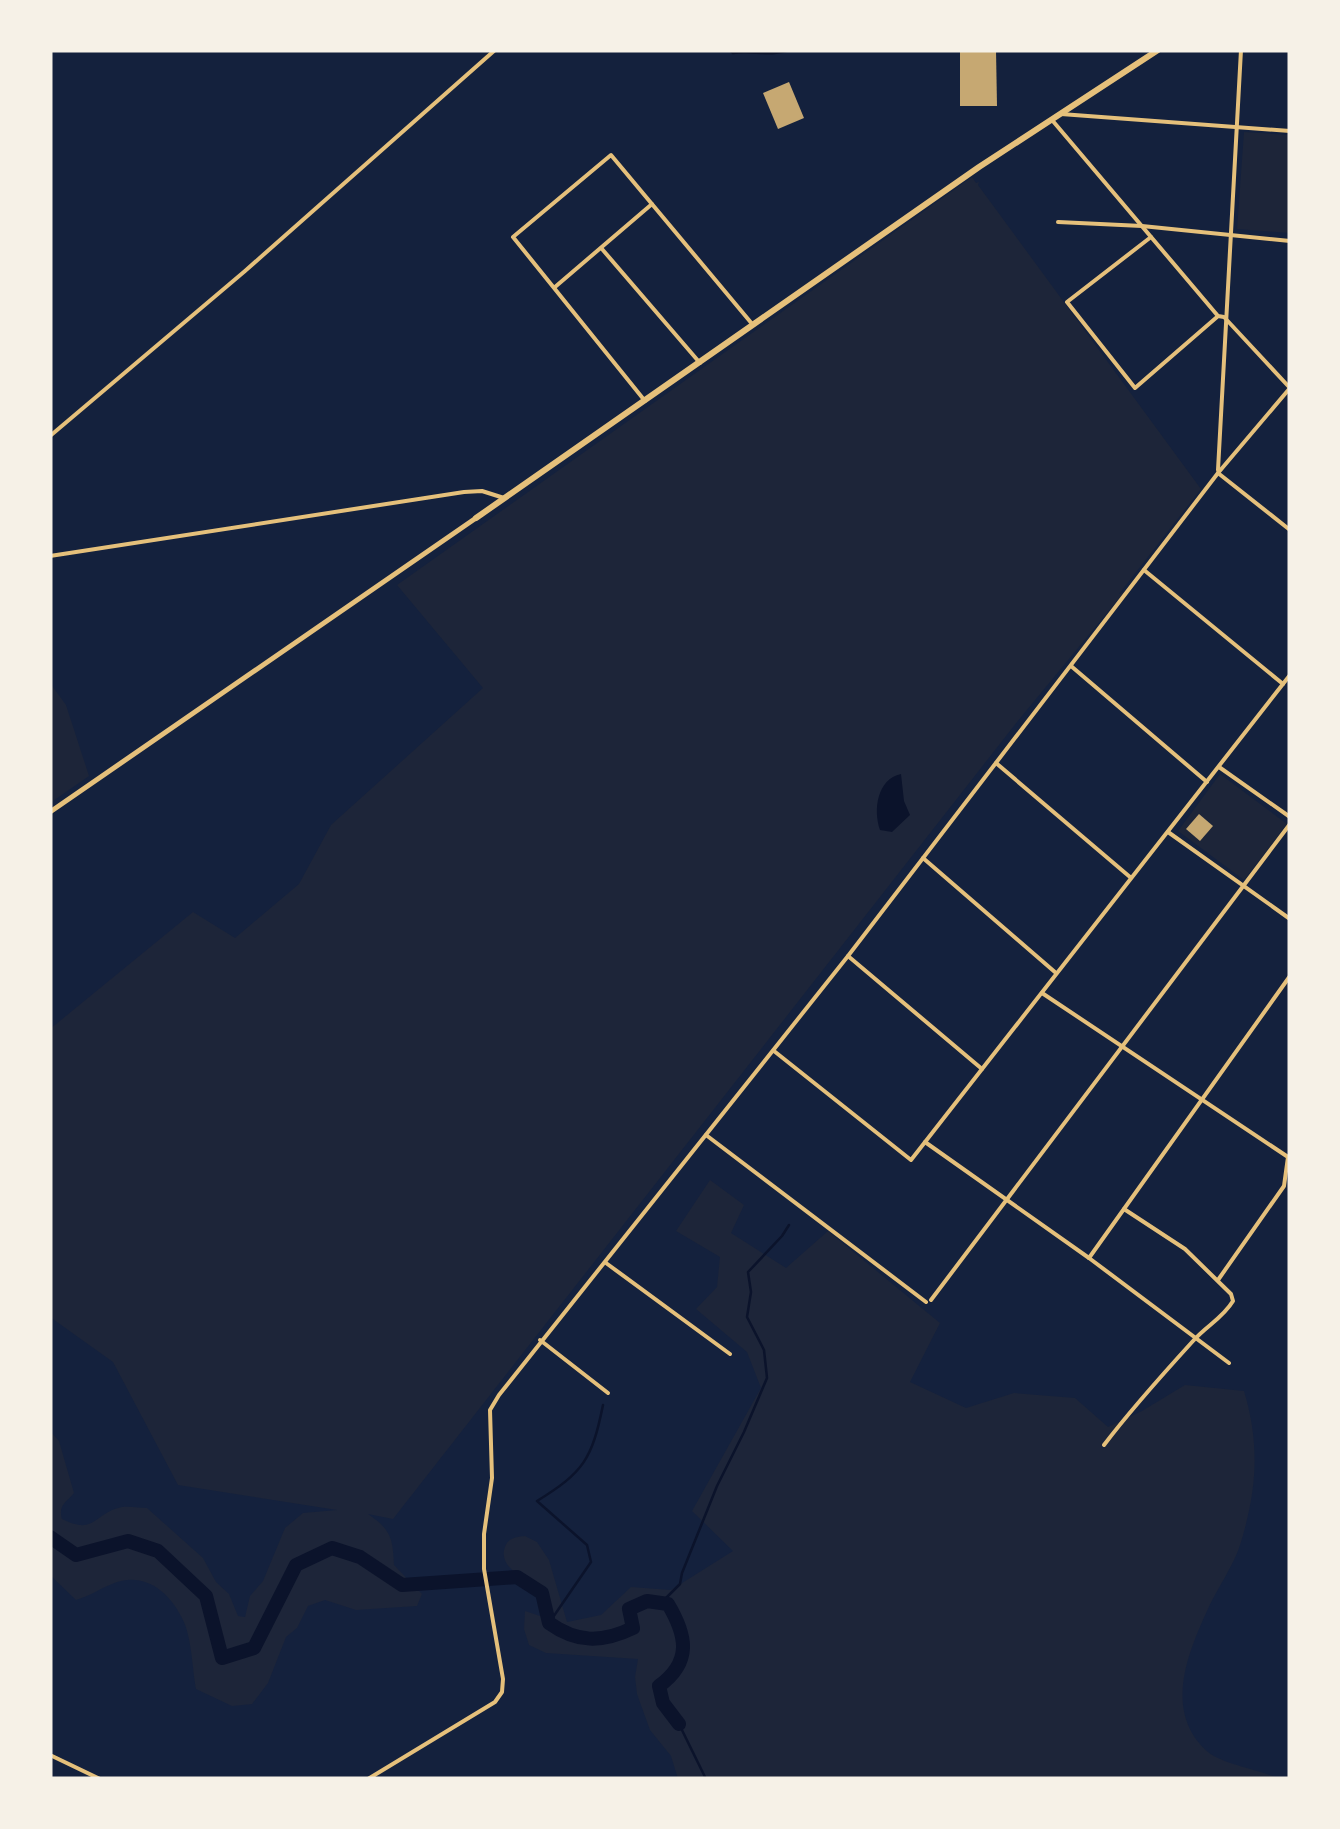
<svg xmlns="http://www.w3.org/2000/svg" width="1340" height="1829" font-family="Ubuntu,sans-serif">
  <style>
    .green { fill: #1d2539 }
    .water { fill: #0b132b }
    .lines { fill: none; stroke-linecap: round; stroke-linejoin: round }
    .stream { stroke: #0b132b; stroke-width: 2.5 }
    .river { stroke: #0b132b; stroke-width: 14 }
    .building { fill: #c6a872 }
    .minor { stroke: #e5c07b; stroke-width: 4 }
    .tertiary { stroke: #e5c07b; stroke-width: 5 }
    .secondary { stroke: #e5c07b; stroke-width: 6 }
  </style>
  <rect width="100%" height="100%" fill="#14213d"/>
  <!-- green -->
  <g class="green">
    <path d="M1244 132 1290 135V233L1237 229Z"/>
    <path d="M972 177 976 183 979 182 978 185 1201 489 1119 594 1125 591 1017 722 393 1519 368 1514C390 1529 393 1537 394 1565L422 1594 417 1606 356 1610 325 1600 308 1606 297 1628 286 1637 268 1683 252 1704 232 1706 196 1689C192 1667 192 1637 182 1618 168 1590 143 1571 112 1584 99 1589 90 1596 76 1600L50 1575V1431L59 1441 74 1493C66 1503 58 1505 62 1519 96 1536 93 1513 122 1507 130 1506 140 1508 147 1508L203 1558 216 1582 229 1594 238 1616 245 1617 250 1596 263 1581 285 1528 303 1513 337 1510 178 1485 113 1362 50 1317V1029L193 912 235 938 299 884 331 825 483 688 397 585Z"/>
    <path d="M50 683 66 705 89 776 50 803Z"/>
    <path d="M1220 774 1287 824 1244 880 1178 831Z"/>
    <path d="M710 1180 744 1205 731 1233 786 1268 828 1231 940 1323 910 1382 966 1408 1014 1393 1075 1398 1108 1427 1142 1411 1185 1385 1244 1391C1260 1444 1257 1489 1241 1542 1234 1566 1217 1588 1207 1611 1186 1657 1164 1713 1208 1752 1222 1764 1261 1770 1280 1779H678L671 1756 650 1730 637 1694 635 1677 638 1659 546 1653 529 1645 524 1629 525 1611 540 1616C541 1607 542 1599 537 1592 527 1578 497 1568 505 1547 508 1538 516 1537 525 1536L537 1542 549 1560 567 1622 601 1615 631 1587 671 1590 733 1551 692 1511 761 1388 747 1352 696 1309 717 1287 720 1257 676 1231Z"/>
  </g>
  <!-- water -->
  <path class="water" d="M901 774 904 801 910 815 892 832 880 830C873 810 877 779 901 774Z"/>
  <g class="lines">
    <!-- stream -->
    <g class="stream">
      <path d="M730 50 733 53C753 50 769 57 790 50"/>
      <path d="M661 1603 680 1584 682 1573 717 1486 744 1432 767 1378 764 1350 747 1317 751 1292 748 1272 782 1236 789 1225"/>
      <path d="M549 1623 591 1562 587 1545 537 1501C584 1472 592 1459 603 1405"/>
      <path d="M679 1724 706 1779"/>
    </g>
    <!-- river -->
    <path class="river" d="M50 1537 76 1555 128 1541 158 1551 206 1596 222 1658 254 1648 296 1565 332 1548 360 1557 402 1585 517 1577 542 1593 549 1623C577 1643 602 1643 633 1628L629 1609 647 1601 668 1604C687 1636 692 1662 659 1686L663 1703 679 1724"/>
  </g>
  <!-- building -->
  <g class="building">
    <path d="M960 50H996L997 106H960Z"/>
    <path d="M789 82 804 118 778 129 763 93Z"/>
    <path d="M1199 814 1213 826 1200 841 1186 829Z"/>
  </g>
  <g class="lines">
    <!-- minor -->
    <g class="minor">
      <path d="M1061 114 1290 131"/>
      <path d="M1052 120 1218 316 1224 317 1290 388"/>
      <path d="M1058 222 1142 226 1290 241"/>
      <path d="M1151 237 1067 302 1135 388 1217 317"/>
      <path d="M602 249 700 363"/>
      <path d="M555 287 652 204"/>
      <path d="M645 401 513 237 611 155 753 325"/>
      <path d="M50 436 245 271 495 50"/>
      <path d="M1218 470 1241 50"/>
      <path d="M1218 473 1290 530"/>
      <path d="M50 556 464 492 482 491 504 498"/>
      <path d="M1144 570 1283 684"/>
      <path d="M1071 666 1207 782"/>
      <path d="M996 763 1130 877"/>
      <path d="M1219 767 1290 817"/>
      <path d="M1168 832 1290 919"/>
      <path d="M923 858 1056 973"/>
      <path d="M848 956 982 1069"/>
      <path d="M1042 993 1288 1157"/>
      <path d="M774 1051 911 1160 1290 675"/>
      <path d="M706 1135 926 1302"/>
      <path d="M925 1142 1089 1258 1229 1363"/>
      <path d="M1089 1258 1290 976"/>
      <path d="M606 1263 730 1354"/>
      <path d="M1218 1280 1284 1186 1288 1157"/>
      <path d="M931 1300 1290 824"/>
      <path d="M540 1340 608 1393"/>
      <path d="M1104 1445C1132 1408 1162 1375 1193 1341 1206 1326 1223 1318 1233 1301L1231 1294 1185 1249 1124 1209"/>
      <path d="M50 1755 100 1779"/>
      <path d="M368 1779 495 1702 502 1692 503 1679 484 1569V1534L492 1478 490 1410 499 1395 848 956 1218 473 1290 388"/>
    </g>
    <!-- tertiary -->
    <path class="tertiary" d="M50 812 476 518"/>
    <!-- secondary -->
    <path class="secondary" d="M476 518 979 167 1158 50"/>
  </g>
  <!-- border -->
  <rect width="1340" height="1829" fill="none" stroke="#f6f1e7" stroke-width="105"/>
</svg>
